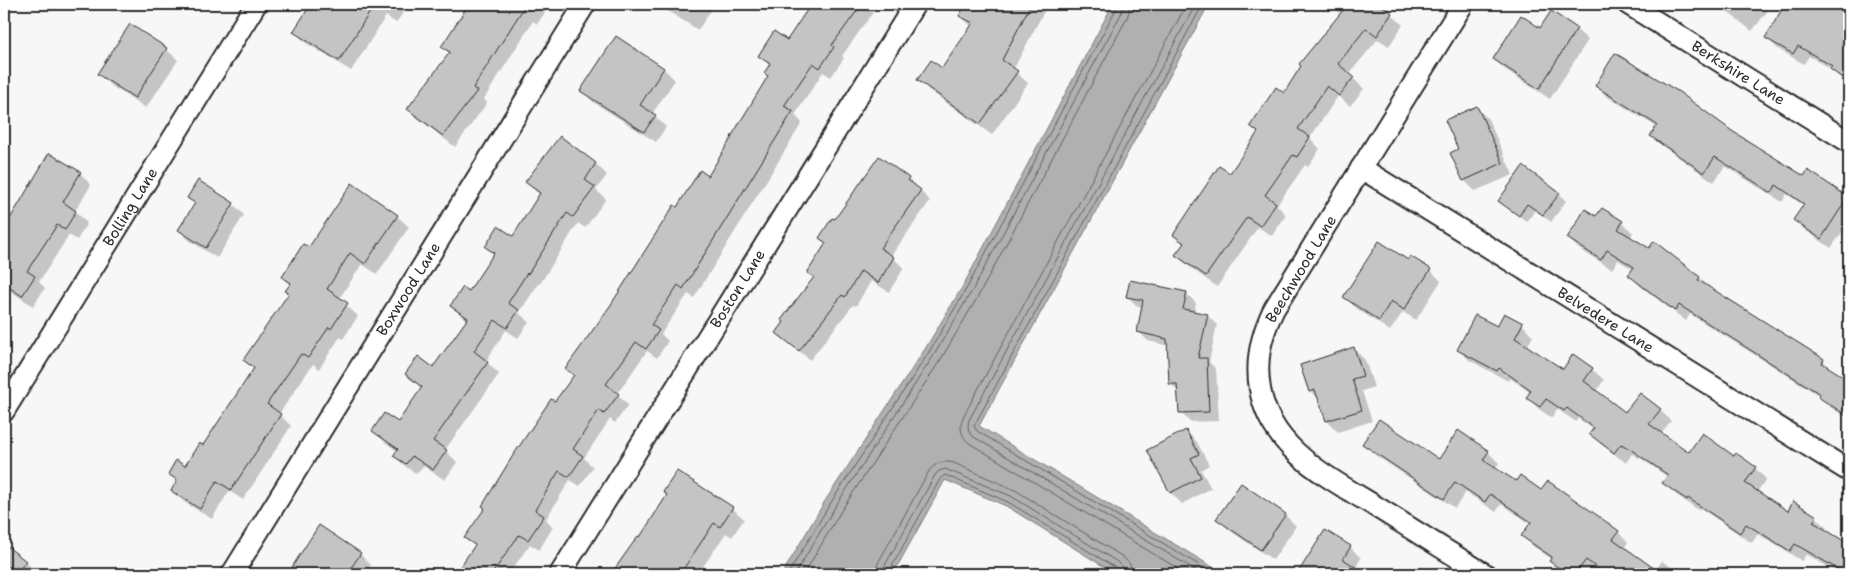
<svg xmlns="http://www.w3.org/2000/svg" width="1853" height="578" font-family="'Shantell Sans',sans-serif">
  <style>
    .water { fill: #b0b0b0; stroke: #7b7b7b }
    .shadow { fill: #0003 }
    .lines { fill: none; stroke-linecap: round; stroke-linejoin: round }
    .shore { stroke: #606060; stroke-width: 1 }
    .building { fill: #c4c4c4; stroke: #2b2b2b }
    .minor-casing { stroke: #2b2b2b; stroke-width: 24 }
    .minor { stroke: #fff; stroke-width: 20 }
    .labels { text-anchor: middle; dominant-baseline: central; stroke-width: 4.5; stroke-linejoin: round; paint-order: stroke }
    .street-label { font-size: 15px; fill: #2b2b2b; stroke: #fff }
  </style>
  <rect width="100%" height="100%" fill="#f7f7f7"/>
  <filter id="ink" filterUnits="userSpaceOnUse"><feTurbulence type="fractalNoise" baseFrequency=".02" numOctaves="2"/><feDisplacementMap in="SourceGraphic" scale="10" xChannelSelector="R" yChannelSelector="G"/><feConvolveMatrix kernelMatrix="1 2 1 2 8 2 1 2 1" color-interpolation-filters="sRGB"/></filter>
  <g filter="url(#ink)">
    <!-- water -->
    <path class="water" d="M1113 4H1209L979 426 1224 574H1116L1006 506 945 480 893 574H782L825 501 925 349 964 284Z"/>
    <!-- shadow -->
    <g class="shadow">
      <path d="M313 4H409L396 23 386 16 351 71 306 43 295 32Z"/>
      <path d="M461 4H551L537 24 533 21 484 99 487 103 455 147 420 120 409 109 450 54 443 46 464 13 459 7Z"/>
      <path d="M657 4H715L698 30Z"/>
      <path d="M808 4H872L876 8 842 56 844 58 831 77 823 72 795 115 802 123 694 298 688 294 661 334 668 341 657 358 647 351 617 394 628 405 615 423 610 419 584 458 593 467 580 486 570 480 546 519 553 527 539 550 530 544 509 574H457L476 547 466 537 555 403 574 377 566 369 678 209 709 177 769 76 770 66 760 56 787 41 810 6Z"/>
      <path d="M967 4H1048L1013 70 1028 83 992 135 930 91 918 79 943 69 972 27 961 16Z"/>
      <path d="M1329 4H1391L1387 10 1403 25 1389 46 1378 39 1349 74 1364 89 1350 106 1338 96 1310 138 1320 149 1308 167 1305 165 1277 205 1286 215 1272 236 1258 227 1217 287 1188 266 1177 255 1184 245 1175 235 1230 175 1259 133 1252 126 1284 94 1341 14Z"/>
      <path d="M1717 4H1773L1752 31Z"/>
      <path d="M1787 4H1832L1842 10 1849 17V81L1842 76V79L1834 71 1809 56 1804 64 1778 49 1767 38Z"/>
      <path d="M1551 13 1576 29 1588 40 1550 99 1506 70 1494 59 1540 30Z"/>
      <path d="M166 49 178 60 146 108 110 85 99 74Z"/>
      <path d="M664 69 675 80 652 114 666 127 656 142 593 102 582 90Z"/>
      <path d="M1596 86 1732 132 1805 178 1808 172 1849 199V235L1843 231 1831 248 1805 230 1795 220 1804 206 1787 194 1782 202 1725 166 1714 182 1661 145 1651 135 1657 127 1606 96Z"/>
      <path d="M1477 108 1488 119 1513 175 1475 191 1464 180 1460 150Z"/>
      <path d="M560 138 596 164 607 175 596 190 606 199 585 228 578 223 540 284 539 283 519 313 529 322 518 338 506 330 486 361 499 374 445 450 457 462 445 480 423 466 417 474 406 467 394 455 397 451 385 442 374 431 398 424 422 389 407 374 433 368 468 321 451 306 469 292 494 254 486 247 514 238 540 195 526 182Z"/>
      <path d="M879 158 909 179 930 201 891 256 904 268 889 292 871 281 856 306 853 305 810 360 777 333 815 279 809 273 827 244 821 238 835 221Z"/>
      <path d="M80 173 91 185 75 211 87 223 77 240 69 235 39 282 45 288 33 306 4 287V231L22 203Z"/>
      <path d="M1559 194 1566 201 1551 222 1535 210 1527 222 1500 201Z"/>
      <path d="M188 197 233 204 244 215 217 258 190 241 179 230 195 204Z"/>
      <path d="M397 216 409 227 377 274 362 264 339 299 358 316 343 339 340 337 319 369 313 364 279 414 291 426 243 500 229 491 212 519 184 502 172 490 177 482 169 474 186 468 203 447 255 370 244 360 290 294 287 291 291 285 283 277 309 249Z"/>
      <path d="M1597 218 1622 222 1633 233 1630 238 1699 277 1710 288 1823 360 1833 372 1849 382V419L1830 407 1820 396 1690 314 1686 321 1640 286 1630 275 1634 270 1618 260 1612 269 1579 249 1568 238Z"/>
      <path d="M1408 261 1430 270 1441 281 1416 320 1403 312 1390 331 1356 308 1345 297Z"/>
      <path d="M1186 293 1196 303 1194 313 1207 315 1217 325 1209 362 1216 369 1219 421 1190 422 1180 412 1179 392 1170 384 1169 346 1148 341 1138 331 1143 307 1137 306 1127 296Z"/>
      <path d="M1522 324 1533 336 1527 347 1563 371 1592 369 1604 380 1596 392 1625 414 1660 410 1671 421 1661 434 1689 454 1734 458 1755 468 1766 479 1757 492 1788 513 1816 517 1827 528 1825 531 1849 545V574H1840L1806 554 1802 561 1758 534 1752 543 1700 508 1698 510 1675 494 1664 483 1668 477 1643 460 1632 454 1626 463 1602 445 1591 434 1594 430 1578 418 1576 422 1557 409 1552 418 1539 409 1528 398 1531 393 1510 378 1508 381 1469 360 1458 349 1497 328Z"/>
      <path d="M1354 349 1365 360 1374 387 1362 391 1372 421 1338 432 1327 421 1321 401 1310 391Z"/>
      <path d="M1186 431 1197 442 1209 465 1201 470 1211 488 1182 504 1171 493 1148 451Z"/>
      <path d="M1364 444 1439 461 1488 452 1499 463 1495 469 1516 483 1542 492 1618 532 1628 542 1624 549 1643 562 1644 561 1656 570 1662 561 1681 574H1603L1597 570 1594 574H1564L1551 561 1552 559 1534 547 1523 536 1531 524 1501 504 1496 512 1466 492 1455 508 1375 455Z"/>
      <path d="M678 472 732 508 744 519 732 537 726 533 698 574H613L639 538 640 539 668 496Z"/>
      <path d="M1285 515 1296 526 1273 560 1229 530 1218 518Z"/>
      <path d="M1326 531 1350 547 1361 558 1355 569 1360 574H1298Z"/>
      <path d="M4 546 25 561 36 573 35 574H4Z"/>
      <path d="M360 554 371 565 365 574H293L296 569Z"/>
    </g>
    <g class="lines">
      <!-- shore -->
      <g class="shore">
        <path d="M1196 4 969 420C967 427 968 432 974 437L1202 574"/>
        <path d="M1203 4 974 426 977 431 1214 574"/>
        <path d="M788 574 830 504 929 352 968 286 1115 11 1117 4"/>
        <path d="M795 574 835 507 934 355 973 289 1121 14 1124 4"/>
        <path d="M804 574 841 511 941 359 980 293 1127 18 1131 4"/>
        <path d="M875 574 878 563 929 471C935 463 943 460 954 463L1015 490 1123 557 1130 564 1132 574"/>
        <path d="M883 574 884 567 935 475 939 471 945 469 1011 496 1119 563 1123 567 1124 574"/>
        <path d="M889 574 890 570 940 479 945 475 1008 502 1116 568 1118 574"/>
        <path d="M1187 574 969 443C961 436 959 427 963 417L1187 4"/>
      </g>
    </g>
    <!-- building -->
    <g class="building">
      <path d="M311 4H375L339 61 293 32Z"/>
      <path d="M469 4H526L473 88 477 91 443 136 407 109 450 52 441 47Z"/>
      <path d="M811 4H862L832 45 834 47 820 68 813 63 784 106 793 111 683 289 678 285 651 325 659 330 646 349 636 342 606 384 619 394 604 414 599 410 573 449 583 456 569 477 559 471 535 510 544 516 528 540 519 535 492 574H455L475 545 464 538 485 508 482 506 512 457 551 399 555 401 574 375 565 369 610 306 674 205 677 207 700 170 708 176 732 137H731L768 76 764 73 770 64 758 56 774 31 787 40Z"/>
      <path d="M966 4H1031L1002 60 1018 71 980 124 917 80 931 60 942 68 973 23 959 16Z"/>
      <path d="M1348 4H1379L1392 13 1377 36 1366 28 1338 64 1354 77 1339 96 1327 86 1298 129 1310 137 1297 157 1293 155 1265 195 1276 203 1260 226 1247 217 1206 276 1175 255 1184 243 1173 235 1219 166 1230 173 1258 132 1250 126 1276 87 1284 93 1301 66 1299 64Z"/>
      <path d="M1785 4H1834L1849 13V83L1830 69 1832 66 1798 46 1793 54 1765 38Z"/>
      <path d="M1551 11 1577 28 1539 89 1493 59 1521 15 1540 28Z"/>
      <path d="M130 24 167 48 135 98 97 74Z"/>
      <path d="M616 36 664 68 640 105 656 115 644 132 580 91Z"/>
      <path d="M1615 53 1679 92 1732 131 1804 176 1808 170 1848 197 1821 239 1793 220 1804 204 1776 185 1772 193 1715 157 1704 173 1650 136 1657 125 1595 86Z"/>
      <path d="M1477 106 1503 163 1463 181 1450 153 1458 149 1445 120Z"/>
      <path d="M560 136 596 163 585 180 595 187 573 217 567 213 528 274 527 273 508 303 519 310 507 328 495 320 474 351 488 362 433 441 447 450 433 470 412 456 406 464 393 456 398 449 372 431 384 413 398 422 422 387 405 374 418 356 433 367 468 318 450 306 463 287 469 291 494 253 485 247 498 226 513 236 540 193 525 182Z"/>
      <path d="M49 153 81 172 63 202 76 211 65 230 57 225 27 271 35 276 22 296 4 284V229Z"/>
      <path d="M879 156 909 178 908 180 921 190 880 248 894 257 878 283 861 271 845 297 842 295 799 351 776 333 784 322 781 320 814 277 807 273 826 243 819 238 832 218 835 219Z"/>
      <path d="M1523 166 1560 193 1543 215 1527 204 1519 216 1498 201Z"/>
      <path d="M198 180 234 203 206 248 178 230 195 203 187 198Z"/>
      <path d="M352 183 398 215 365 264 350 253 327 289 348 303 331 329 329 327 308 358 301 354 267 404 281 414 231 490 217 481 200 509 171 491 177 480 168 474 176 460 185 466 199 443 203 445 254 368 243 360 289 293 285 291 291 283 282 277 303 244 309 247Z"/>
      <path d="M1602 208 1623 221 1618 229 1649 248 1654 241 1700 277 1698 280 1824 359 1822 363 1849 380V417L1818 397 1820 394 1679 305 1675 311 1628 275 1634 267 1607 250 1601 260 1567 238 1585 209 1596 216Z"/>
      <path d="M1379 241 1408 260 1410 256 1431 269 1404 310 1391 301 1379 321 1343 297Z"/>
      <path d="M1130 280 1187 292 1183 309 1208 314 1198 358H1207L1209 412 1179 413 1177 384H1169L1167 339 1137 332 1143 300 1126 297Z"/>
      <path d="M1504 313 1523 323 1515 338 1563 369 1573 354 1593 368 1584 381 1625 412 1640 393 1661 409 1649 424 1689 452 1702 433 1734 456 1736 453 1756 467 1745 483 1788 511 1793 501 1817 516 1813 522 1849 544V574H1846L1795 544 1790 551 1746 524 1740 533 1688 498 1687 500 1662 483 1668 475 1630 449 1621 444 1614 453 1589 434 1594 428 1567 408 1564 411 1546 399 1540 407 1526 398 1531 390 1499 368 1497 371 1457 350 1475 315 1497 326Z"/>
      <path d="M1354 347 1363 376 1352 379 1362 410 1326 421 1315 390 1309 392 1300 365Z"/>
      <path d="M1379 419 1439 459 1458 430 1489 451 1483 460 1516 481 1520 475 1541 490 1548 481 1594 513 1619 531 1613 539 1662 574H1605L1586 560 1575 574H1567L1549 561 1552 557 1521 536 1531 522 1490 494 1485 502 1455 482 1444 499 1362 444Z"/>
      <path d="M1186 430 1199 454 1191 458 1201 477 1170 493 1147 450Z"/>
      <path d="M677 471 733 507 720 527 714 523 680 574H611L638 536 640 537 667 495 663 492Z"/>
      <path d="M1241 483 1286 514 1261 550 1216 519Z"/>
      <path d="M319 525 361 553 347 574H303L292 567Z"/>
      <path d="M1325 530 1351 546 1343 559 1366 574H1297Z"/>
      <path d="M4 544 26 561 16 574H4Z"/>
    </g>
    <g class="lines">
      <defs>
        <g id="minor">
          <path d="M1463 4 1274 309C1261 335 1255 360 1260 389 1270 449 1328 477 1375 506 1412 529 1448 552 1485 574"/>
          <path id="s1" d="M1628 4 1849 142"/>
          <path id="s2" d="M1361 168 1849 471"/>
          <path id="s3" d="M4 411 256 4"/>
          <path id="s4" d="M232 574 585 4"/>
          <path id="s5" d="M560 574 915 4"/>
        </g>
      </defs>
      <!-- minor casing -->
      <use href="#minor" class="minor-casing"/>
      <!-- minor -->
      <use href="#minor" class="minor"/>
    </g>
  </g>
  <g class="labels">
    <!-- street labels -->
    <g class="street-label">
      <text stroke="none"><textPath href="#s1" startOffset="130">Berkshire Lane</textPath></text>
      <text stroke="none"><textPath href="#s3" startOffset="240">Bolling Lane</textPath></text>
      <text transform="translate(1301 269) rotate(-59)">Beechwood Lane</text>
      <text stroke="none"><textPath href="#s4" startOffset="335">Boxwood Lane</textPath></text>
      <text stroke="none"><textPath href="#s5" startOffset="336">Boston Lane</textPath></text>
      <text stroke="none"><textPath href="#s2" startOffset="288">Belvedere Lane</textPath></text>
    </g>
  </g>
  <!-- margin -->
  <rect width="1853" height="578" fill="none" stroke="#fff" stroke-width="20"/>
  <rect x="10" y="10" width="1833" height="558" fill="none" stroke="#2b2b2b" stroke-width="2" filter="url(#ink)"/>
</svg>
